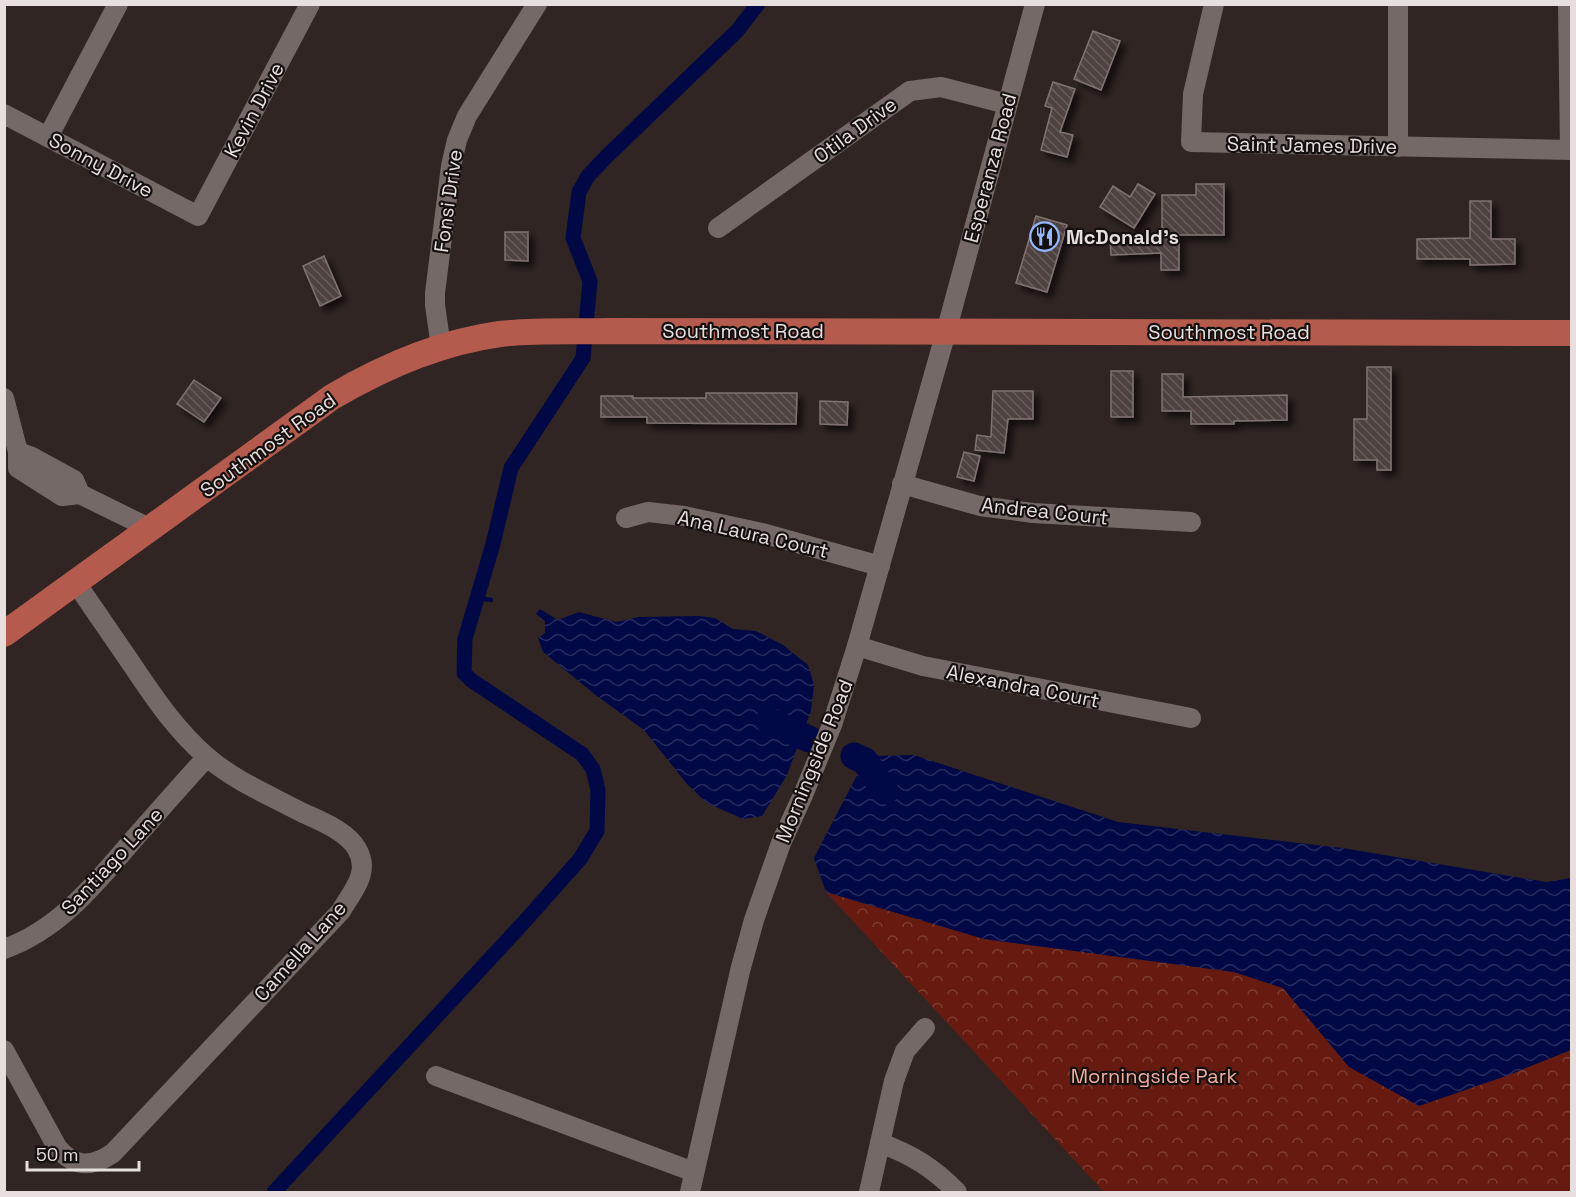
<svg xmlns="http://www.w3.org/2000/svg" width="1576" height="1197" font-family="'Space Grotesk',sans-serif">
  <style>
    .park { fill: url(#park-crowns) }
    .water { fill: url(#water-waves) }
    .lines { fill: none; stroke-linecap: round; stroke-linejoin: round }
    .stream { stroke: #000845; stroke-width: 4.5 }
    .canal { stroke: #000845; stroke-width: 15 }
    .river { stroke: #000845; stroke-width: 27 }
    .building { fill: url(#building-back-hatch); stroke: #807371; stroke-width: 1.5; filter: url(#shadow) }
    .minor { stroke: #756967; stroke-width: 20 }
    .major { stroke: #b45b4d; stroke-width: 26 }
    .labels { text-anchor: middle; dominant-baseline: central; stroke-width: 4.5; stroke-linejoin: round; paint-order: stroke }
    .street-label { font-size: 20px; fill: #e6dfde; stroke: #14100f }
    .poi-label { font-size: 20px; font-weight: bold; fill: #e6dfde; stroke: #14100f; text-anchor: start }
    .park-label { font-size: 20px; fill: #f3ad9f; stroke: #14100f }
  </style>
  <defs>
    <pattern id="park-crowns" width="20" height="18" patternUnits="userSpaceOnUse" patternTransform="scale(1.5)"><rect width="20" height="18" fill="#671b10"/><path d="M2 6a3 3 0 1 1 6 0M12 15a3 3 0 1 1 6 0" fill="none" stroke="#7d3c32"/></pattern>
    <pattern id="water-waves" width="16" height="10" patternUnits="userSpaceOnUse" patternTransform="scale(1.5)"><rect width="16" height="10" fill="#000845"/><path d="M0 5q4-4 8 0t8 0" fill="none" stroke="#252c5f"/></pattern>
    <pattern id="building-back-hatch" width="6" height="6" patternUnits="userSpaceOnUse" patternTransform="scale(1.5)"><rect width="6" height="6" fill="#4d4240"/><path d="M-1 5l2 2M0 0l6 6M5-1l2 2" fill="none" stroke="#675d5b"/></pattern>
    <filter id="shadow"><feDropShadow dx="5.5" dy="5.5" stdDeviation="3" flood-color="#0009"/></filter>
  </defs>
  <rect width="100%" height="100%" fill="#302523"/>
  <!-- park -->
  <path class="park" d="M826 892 984 939 1234 972 1283 988 1349 1067 1506 1076 1571 1050V1192H1104Z"/>
  <!-- water -->
  <g class="water">
    <path d="M540 609 558 620 579 612 616 622 639 617 699 616 715 618 733 629 756 631 783 645 808 665 814 685 811 711 787 775 762 816 743 819 707 803 687 784 644 730 597 696 543 652 538 638 545 633V621L536 614Z"/>
    <path d="M914 755 1118 822 1342 848 1546 882 1571 878V1050L1506 1076 1419 1106 1349 1067 1283 988 1234 972 984 939 826 892 814 858 867 756Z"/>
  </g>
  <g class="lines">
    <!-- stream -->
    <path class="stream" d="M477 598 491 600"/>
    <!-- canal -->
    <path class="canal" d="M274 1192 525 921 580 859 597 831 598 790 593 769 582 754 471 680 464 673 465 639 493 544 511 468 583 358 590 281 573 238 579 192 588 176 607 156 737 31 758 4"/>
    <!-- river -->
    <g class="river">
      <path d="M769 721 809 739"/>
      <path d="M854 756 865 761 885 791"/>
    </g>
  </g>
  <!-- building -->
  <g class="building">
    <path d="M1093 31 1120 41 1101 90 1074 79Z"/>
    <path d="M1053 82 1075 89 1060 132 1073 135 1067 157 1041 150 1052 108 1045 106Z"/>
    <path d="M1138 184 1155 194 1134 228 1100 207 1113 186 1130 197Z"/>
    <path d="M1196 184H1224V235H1179V270H1161V253L1111 255 1110 238 1162 236V195H1196Z"/>
    <path d="M1470 201H1491V239H1515V264L1470 265V259H1417V239L1470 238Z"/>
    <path d="M1036 216 1067 225 1047 292 1016 283Z"/>
    <path d="M505 232H528V261L505 260Z"/>
    <path d="M324 256 341 296 320 306 303 266Z"/>
    <path d="M1367 367H1391V470H1377V460H1354V419H1367Z"/>
    <rect x="1111" y="371" width="22" height="46"/>
    <path d="M1162 374H1183V397L1287 395V420L1234 421V424H1191V411H1162Z"/>
    <path d="M194 380 221 398 204 422 177 404Z"/>
    <path d="M993 391H1033V419H1008L1004 453 975 450 977 435 991 437Z"/>
    <path d="M706 393H797L796 424 647 423V417H601V396H633V398H706Z"/>
    <path d="M820 401 848 402 847 425 820 424Z"/>
    <path d="M964 452 980 456 974 481 957 477Z"/>
  </g>
  <g class="lines">
    <!-- minor -->
    <g class="minor">
      <path d="M1214 4 1193 94 1191 142 1572 150"/>
      <path d="M1568 4 1570 150"/>
      <path d="M4 114 198 216 310 4"/>
      <path d="M48 137 118 4"/>
      <path d="M1398 147V4"/>
      <path d="M718 228 910 91 941 87 1007 104"/>
      <path d="M441 347 435 305V293L451 166 457 140 467 116 537 4"/>
      <path d="M4 398 18 452V468L62 496 80 494 151 529"/>
      <path d="M18 452 32 457 74 480 80 494"/>
      <path d="M902 484 980 506 1033 513 1191 522"/>
      <path d="M626 518 648 512 684 516 762 533 880 566"/>
      <path d="M857 646 923 666 1191 718"/>
      <path d="M4 949C59 930 97 882 133 840 158 812 182 784 207 757"/>
      <path d="M4 1050 57 1147C74 1168 91 1168 113 1153L341 911C352 891 371 873 357 849 347 831 320 821 301 812 269 795 235 781 207 757 177 731 155 699 133 666 114 638 95 611 76 583"/>
      <path d="M436 1076 694 1172"/>
      <path d="M880 1143C913 1155 933 1168 957 1192"/>
      <path d="M690 1192 740 971 754 920 781 843 803 795 832 725 857 646 946 332 1035 4"/>
      <path d="M869 1192 894 1081 905 1051 925 1028"/>
    </g>
    <!-- major -->
    <path class="major" d="M4 634 332 397C383 367 441 342 500 334 535 330 571 332 606 331L1572 333"/>
  </g>
  <!-- icons -->
  <defs>
    <symbol id="restaurant-ring" viewBox="-11 -11 22 22"><circle r="9.5" fill="#14100f" stroke="#92b7fd" stroke-width="1.5"/><path d="M-5-6h1v4h1v-4h1v4h1v-4h1v5L-1.5 .5V6h-2V.5L-5-1ZM5-6V6H3V1.5H1.5Q1.5-4 5-6Z" fill="#92b7fd"/></symbol>
  </defs>
  <g fill-rule="evenodd">
    <use href="#restaurant-ring" x="1028" y="220" width="33" height="33"/>
  </g>
  <g class="labels">
    <!-- street labels -->
    <g class="street-label">
      <text transform="translate(254 110) rotate(-62)">Kevin Drive</text>
      <text transform="translate(855 130) rotate(-36)">Otila Drive</text>
      <text transform="translate(1312 145) rotate(1)">Saint James Drive</text>
      <text transform="translate(101 165) rotate(28)">Sonny Drive</text>
      <text transform="translate(990 168) rotate(-75)">Esperanza Road</text>
      <text transform="translate(448 201) rotate(-82)">Fonsi Drive</text>
      <text x="743" y="331">Southmost Road</text>
      <text x="1229" y="332">Southmost Road</text>
      <text transform="translate(268 445) rotate(-36)">Southmost Road</text>
      <text transform="translate(1045 511) rotate(6)">Andrea Court</text>
      <text transform="translate(753 534) rotate(13)">Ana Laura Court</text>
      <text transform="translate(1023 686) rotate(11)">Alexandra Court</text>
      <text transform="translate(814 761) rotate(-68)">Morningside Road</text>
      <text transform="translate(112 861) rotate(-47)">Santiago Lane</text>
      <text transform="translate(300 951) rotate(-48)">Camella Lane</text>
    </g>
    <!-- poi labels -->
    <g class="poi-label">
      <text x="1066" y="237">McDonald's</text>
    </g>
    <!-- park labels -->
    <g class="park-label">
      <text x="1154" y="1076">Morningside Park</text>
    </g>
  </g>
  <!-- border -->
  <rect width="1576" height="1197" fill="none" stroke="#e6dfde" stroke-width="12"/>
  <!-- scale -->
  <path d="M27 1161v9h112v-9" fill="none" stroke="#e6dfde" stroke-width="3"/>
  <text x="36" y="1161" font-size="18" fill="#e6dfde" stroke="#14100f" stroke-width="4.5" paint-order="stroke">50 m</text>
</svg>
